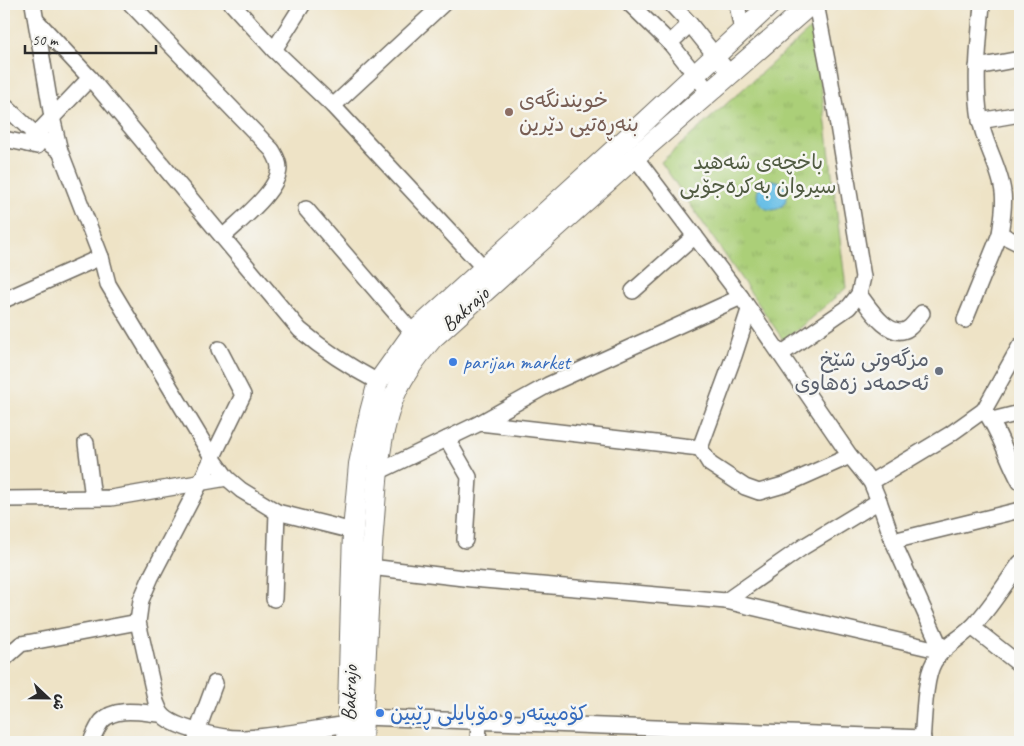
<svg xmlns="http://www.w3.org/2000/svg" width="1024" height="746" font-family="Caveat,'Playpen Sans Arabic',sans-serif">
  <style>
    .park { fill: url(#park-tufts); stroke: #6b7d52 }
    .water { fill: #69bfe6; stroke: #4a7588 }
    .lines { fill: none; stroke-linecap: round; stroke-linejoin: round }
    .minor-casing { stroke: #6f6b61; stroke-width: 18 }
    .tertiary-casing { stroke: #6f6b61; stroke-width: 22 }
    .minor { stroke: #fff; stroke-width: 15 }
    .tertiary { stroke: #fff; stroke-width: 20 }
    .education-dot { fill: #8d6e63; stroke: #f6f6f2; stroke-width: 2 }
    .shop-dot { fill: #3f7fe0; stroke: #f6f6f2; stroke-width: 2 }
    .worship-dot { fill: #6b7280; stroke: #f6f6f2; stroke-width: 2 }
    .labels { text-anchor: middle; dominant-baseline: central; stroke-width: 5; stroke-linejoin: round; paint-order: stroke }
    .education-label { font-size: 21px; fill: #785e54; stroke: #f6f6f2; text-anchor: start }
    .park-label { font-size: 21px; fill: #515c42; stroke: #f6f6f2 }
    .street-label { font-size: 21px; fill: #2b2b2b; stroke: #f6f6f2 }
    .worship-label { font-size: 21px; fill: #5b616d; stroke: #f6f6f2; text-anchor: end }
    .shop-label { font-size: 21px; fill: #366cbe; stroke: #f6f6f2; text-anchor: start }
  </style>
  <defs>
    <pattern id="park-tufts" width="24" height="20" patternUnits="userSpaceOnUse" patternTransform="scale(1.25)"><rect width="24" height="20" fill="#abcf78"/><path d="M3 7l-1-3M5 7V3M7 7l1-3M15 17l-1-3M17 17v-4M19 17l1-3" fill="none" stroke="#93b268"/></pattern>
  </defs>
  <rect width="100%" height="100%" fill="#f6f6f2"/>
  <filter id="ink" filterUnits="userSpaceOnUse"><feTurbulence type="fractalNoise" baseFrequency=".02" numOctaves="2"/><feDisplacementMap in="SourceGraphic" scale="10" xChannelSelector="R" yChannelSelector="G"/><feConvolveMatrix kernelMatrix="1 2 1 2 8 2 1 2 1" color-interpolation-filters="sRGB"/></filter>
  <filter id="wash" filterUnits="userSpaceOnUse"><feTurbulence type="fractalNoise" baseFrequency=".0096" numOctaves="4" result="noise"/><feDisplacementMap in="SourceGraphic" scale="20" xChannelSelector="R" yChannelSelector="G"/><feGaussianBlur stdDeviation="1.12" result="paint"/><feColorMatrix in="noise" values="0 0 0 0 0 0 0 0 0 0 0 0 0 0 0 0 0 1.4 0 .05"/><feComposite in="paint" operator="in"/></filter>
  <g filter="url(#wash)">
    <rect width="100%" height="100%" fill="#eee3c6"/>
    <!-- park -->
    <path class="park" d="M814 26 846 288 784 341 661 162Z"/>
    <!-- water -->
    <circle class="water" cx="772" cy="195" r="15"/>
  </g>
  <g filter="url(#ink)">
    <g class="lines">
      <defs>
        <g id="minor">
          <path d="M33 4 52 117 60 151 101 257 108 284 212 457 227 478 241 490 277 512 353 531"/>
          <path d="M131 4 272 150C275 155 279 161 279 168 279 191 238 222 223 237"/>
          <path d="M232 4 274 50 333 106 484 268"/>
          <path d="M630 4 670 43 709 92"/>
          <path d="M671 4 690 24 730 74"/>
          <path d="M737 4 742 30"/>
          <path d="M982 4C979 42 974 81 980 119 984 144 1000 167 1003 192 1005 206 1002 220 1000 234L1020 244"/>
          <path d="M36 20 90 78 300 330C325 351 350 367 378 382"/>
          <path d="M670 43 690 24"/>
          <path d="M274 50 303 4"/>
          <path d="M977 67 1020 59"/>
          <path d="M4 105 36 135 60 151"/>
          <path d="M333 106 443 4"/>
          <path d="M980 121 1020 114"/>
          <path d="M4 139 37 146"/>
          <path d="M27 144 90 78"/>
          <path d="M635 157 741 297 850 456 871 482 879 501 893 541 942 651"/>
          <path d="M306 209 413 333"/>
          <path d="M633 291 695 236"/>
          <path d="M859 294C868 306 890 342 909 328 914 324 918 318 922 313"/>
          <path d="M4 300 101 257"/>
          <path d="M965 320 1000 234"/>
          <path d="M219 349 243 395 200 483 151 577 141 600 138 622 156 702C158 706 159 710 161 713 172 729 226 739 244 738 279 736 313 729 348 724"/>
          <path d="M781 354 849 307 859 294 863 277 829 71 816 4"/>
          <path d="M984 410C1000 431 1007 459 1020 482"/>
          <path d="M992 420 1020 413"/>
          <path d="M480 423 700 448"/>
          <path d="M447 439 469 477 465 540"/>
          <path d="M86 443 93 498"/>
          <path d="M700 448 710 464 745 487 759 492 787 484 850 456"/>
          <path d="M700 448 734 356 749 310"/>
          <path d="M378 472 480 423 548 385 741 297"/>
          <path d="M871 482 949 435 984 410 1020 346"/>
          <path d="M4 499 111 498 227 478"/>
          <path d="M893 541 1020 510"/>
          <path d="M370 567 472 579 726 601 942 651"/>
          <path d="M274 599 277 512"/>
          <path d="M726 601 803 547 879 501"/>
          <path d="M972 627 1020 665"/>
          <path d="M4 659 21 644 138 622"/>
          <path d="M363 717 923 738"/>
          <path d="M196 740 197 732 215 683"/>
          <path d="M91 742C94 735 97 727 102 721 116 706 143 713 161 714"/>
          <path d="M478 742 479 721"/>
          <path d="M922 742C924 722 924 679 934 662 942 647 962 638 974 625 991 607 1005 584 1020 563"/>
        </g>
        <g id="tertiary">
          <path d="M347 742 353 531 359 464 370 412 378 382 413 333 627 138 771 4"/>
          <path d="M362 742C365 667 368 593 374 518 377 480 379 441 391 405 399 380 416 358 433 338L635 157 811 4"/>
        </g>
      </defs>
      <!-- minor casing -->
      <use href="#minor" class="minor-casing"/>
      <!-- tertiary casing -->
      <use href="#tertiary" class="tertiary-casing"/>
      <!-- minor -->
      <use href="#minor" class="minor"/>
      <!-- tertiary -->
      <use href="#tertiary" class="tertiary"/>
    </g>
  </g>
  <!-- markers -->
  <circle class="education-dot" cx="509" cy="112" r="5"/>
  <g class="shop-dot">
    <circle cx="453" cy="362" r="5"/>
    <circle cx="380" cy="713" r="5"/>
  </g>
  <circle class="worship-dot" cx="939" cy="371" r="5"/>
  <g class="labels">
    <!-- education labels -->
    <g class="education-label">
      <text x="519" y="100">خویندنگەی<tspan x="519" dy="24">بنەڕەتیی دێرین</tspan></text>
    </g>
    <!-- park labels -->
    <g class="park-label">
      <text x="758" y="162">باخچەی شەهید<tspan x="758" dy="24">سیروان بەکرەجۆیی</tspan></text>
    </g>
    <!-- street labels -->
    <g class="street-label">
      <text transform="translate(465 309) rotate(-42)">Bakrajo</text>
      <text transform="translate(349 693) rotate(-88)">Bakrajo</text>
    </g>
    <!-- worship labels -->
    <g class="worship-label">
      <text x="929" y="359">مزگەوتی شێخ<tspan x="929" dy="24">ئەحمەد زەهاوی</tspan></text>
    </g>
    <!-- shop labels -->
    <g class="shop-label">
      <text x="463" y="362">parijan market</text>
      <text x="390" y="713">کۆمپیتەر و مۆبایلی ڕێبین</text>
    </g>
  </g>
  <!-- margin -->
  <rect width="1024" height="746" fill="none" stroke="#f6f6f2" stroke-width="20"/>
  <!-- north arrow -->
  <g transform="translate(48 698) rotate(112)" stroke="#f6f6f2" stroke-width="4" paint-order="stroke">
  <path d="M0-4L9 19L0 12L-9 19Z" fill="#2b2b2b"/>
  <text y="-8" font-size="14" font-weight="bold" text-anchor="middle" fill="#2b2b2b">ش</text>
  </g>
  <!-- scale -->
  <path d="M25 45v8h131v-8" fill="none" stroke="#2b2b2b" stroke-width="2.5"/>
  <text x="32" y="45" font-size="15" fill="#2b2b2b" stroke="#f6f6f2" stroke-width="4" paint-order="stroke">50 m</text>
</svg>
